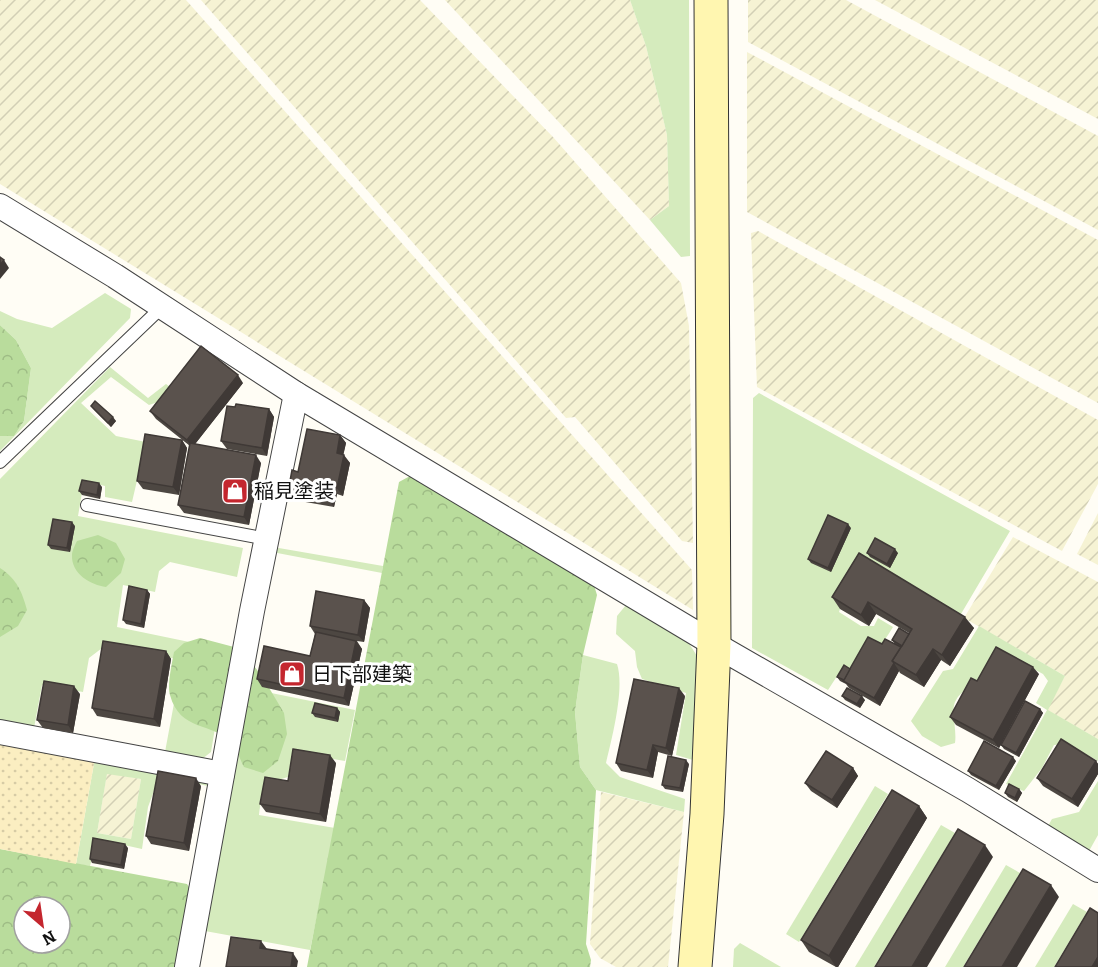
<svg xmlns="http://www.w3.org/2000/svg" width="1098" height="967" font-family="Bitter,'Noto Sans JP',serif">
  <style>
    .farmland { fill: url(#farmland-furrows) }
    .grass { fill: #d5ebbd; fill-rule: evenodd }
    .forest { fill: url(#forest-crowns); fill-rule: evenodd }
    .sand { fill: url(#sand-dots) }
    .lines { fill: none; stroke-linecap: round; stroke-linejoin: round }
    .lane-casing { stroke: #444; stroke-width: 14 }
    .street-casing { stroke: #444; stroke-width: 26 }
    .secondary-casing { stroke: #333; stroke-width: 35 }
    .lane { stroke: #fff; stroke-width: 12 }
    .street { stroke: #fff; stroke-width: 24 }
    .secondary { stroke: #fff6b0; stroke-width: 33 }
    .wall { fill: #4d4742 }
    .shaded-wall { fill: #3f3936 }
    .building { fill: #5a524d; stroke: #3f3936; stroke-width: 1.5 }
    .labels { text-anchor: middle; dominant-baseline: central; stroke-width: 6; stroke-linejoin: round; paint-order: stroke }
    .poi-label { font-size: 20px; fill: #111; stroke: #fff; text-anchor: start }
  </style>
  <defs>
    <pattern id="farmland-furrows" width="10" height="10" patternUnits="userSpaceOnUse" patternTransform="scale(1.5)"><rect width="10" height="10" fill="#f6f3d4"/><path d="M-1 1l2-2M0 10L10 0M9 11l2-2" fill="none" stroke="#d2cfb5"/></pattern>
    <pattern id="forest-crowns" width="20" height="18" patternUnits="userSpaceOnUse" patternTransform="scale(1.5)"><rect width="20" height="18" fill="#b9dc9c"/><path d="M2 6a3 3 0 1 1 6 0M12 15a3 3 0 1 1 6 0" fill="none" stroke="#9ebc85"/></pattern>
    <pattern id="sand-dots" width="8" height="8" patternUnits="userSpaceOnUse" patternTransform="scale(1.5)"><rect width="8" height="8" fill="#fbeec1"/><path d="M2 2h.1M6 6h.1" fill="none" stroke="#d6cba5" stroke-width="1.8" stroke-linecap="round"/></pattern>
  </defs>
  <rect width="100%" height="100%" fill="#fffdf5"/>
  <!-- farmland -->
  <g class="farmland">
    <path d="M0 0H186L692 570 693 610 0 184Z"/>
    <path d="M201 0H420L553 137 681 283 689 326 693 543 682 541 575 417 566 418Z"/>
    <path d="M445 0H630L646 46 667 135 669 206 650 220Z"/>
    <path d="M748 0H846L1098 136V230L748 42Z"/>
    <path d="M875 0H1098V119Z"/>
    <path d="M747 52 1098 240V403L747 212Z"/>
    <path d="M758 231 1098 420V484L1062 551 757 387 751 233Z"/>
    <path d="M1098 513V565L1077 554Z"/>
    <path d="M1013 537 1098 582V739L1047 710 1065 676 964 618Z"/>
    <path d="M107 773 141 779 131 839 97 833Z"/>
    <path d="M601 792 684 812 668 967H616L600 958 590 944Z"/>
  </g>
  <!-- grass -->
  <g class="grass">
    <path d="M630 0H689L690 256 681 257 650 220 669 206 667 135 646 46Z"/>
    <path d="M105 293 131 309 130 318 0 451V436H14L24 421 31 368 16 340 0 325V311L17 319 52 328Z"/>
    <path d="M110 367 148 398 166 384 173 389 164 400 149 405 111 377 81 403 116 436 146 442 132 502 105 497V486L84 481 78 516 243 548 237 577 170 562 159 571 155 592 123 585 117 627 228 650 211 752 202 759 165 752 182 660 106 645 89 658 83 692 42 685 34 728 0 721V479Z"/>
    <path d="M759 393 1010 531 958 619 840 609 839 612 861 626H874L878 618 893 627C881 647 865 667 841 670L828 690 752 648 753 398Z"/>
    <path d="M273 547 383 566 382 573 272 552Z"/>
    <path d="M626 605 685 637 697 656 693 760 676 755 686 693 642 679 637 667 635 651 616 634 617 616Z"/>
    <path d="M979 626 1065 676 1048 710 1098 739V761L1068 744 1054 745 1042 768 1024 791 1006 784 1047 710 1036 703 1048 681 1043 674 1006 654C998 662 991 670 983 677 974 686 961 689 955 702 951 711 957 731 955 743L941 747 922 736 911 721 943 671 953 669Z"/>
    <path d="M583 655 617 664C625 688 612 738 606 763L620 777 685 799 684 812 596 790 580 767 575 712Z"/>
    <path d="M251 689 355 710 345 761 303 754 291 762 288 777C264 783 262 793 259 815L335 828 310 950 205 931Z"/>
    <path d="M95 758 204 779 208 786 167 777 158 780 148 807 142 849 97 839 90 866 76 864ZM107 774 141 779 131 839 97 833Z"/>
    <path d="M1098 781V835L1089 851 1048 826 1052 819 1079 812Z"/>
    <path d="M875 786 888 794 799 942 786 934Z"/>
    <path d="M941 825 955 833 874 967H855Z"/>
    <path d="M1006 865 1020 873 963 967H945Z"/>
    <path d="M1073 904 1087 912 1054 967H1035Z"/>
    <path d="M740 943 781 967H733L734 949Z"/>
  </g>
  <!-- forest -->
  <g class="forest">
    <path d="M0 325 16 340 31 368 24 421 14 436H0Z"/>
    <path d="M410 476 593 582 597 595 583 655 575 712 580 767 596 790 586 944 591 960 590 967H307L399 482Z"/>
    <path d="M98 535 116 543 125 559 121 573 106 587C91 585 71 574 72 555 72 551 75 545 77 541Z"/>
    <path d="M0 568C17 579 22 592 27 610L18 626 0 637Z"/>
    <path d="M200 638 234 647 252 663 265 681 284 713 287 734 278 761 263 773 244 767C240 760 237 748 231 742 212 722 180 732 170 695 167 685 172 663 174 652L184 643Z"/>
    <path d="M0 849 187 884 191 890 178 967H0ZM24 907H60V943H24Z"/>
  </g>
  <!-- sand -->
  <path class="sand" d="M0 741 95 758 76 864 0 849Z"/>
  <g class="lines">
    <defs>
      <g id="lane">
        <path d="M0 462 162 307"/>
        <path d="M87 505 267 539"/>
      </g>
      <g id="street">
        <path d="M0 206 115 276 296 394 714 644 968 790 1098 870"/>
        <path d="M0 732 222 774"/>
        <path d="M187 967 252 611 296 394"/>
      </g>
      <path id="secondary" d="M695 967 707 814 714 644 711 0"/>
    </defs>
    <!-- lane casing -->
    <use href="#lane" class="lane-casing"/>
    <!-- street casing -->
    <use href="#street" class="street-casing"/>
    <!-- secondary casing -->
    <use href="#secondary" class="secondary-casing"/>
    <!-- lane -->
    <use href="#lane" class="lane"/>
    <!-- street -->
    <use href="#street" class="street"/>
    <!-- secondary -->
    <use href="#secondary" class="secondary"/>
  </g>
  <!-- wall -->
  <g class="wall">
    <path d="M243 383 195 444 261 463 249 525 184 513 178 505 190 446 156 419 150 411Z"/>
    <path d="M91 406 116 421 111 427 94 410Z"/>
    <path d="M235 407 269 409 274 417 267 456 227 449 221 441Z"/>
    <path d="M340 435 346 443 343 455 350 463 343 496 337 494 334 507 294 500 288 492 298 472Z"/>
    <path d="M182 440 187 448 179 495 143 489 137 481Z"/>
    <path d="M102 487 100 499 82 495 79 491Z"/>
    <path d="M75 526 70 552 51 549 48 545Z"/>
    <path d="M851 528 831 572 811 563 808 559Z"/>
    <path d="M859 553 974 628 950 666 941 660 924 687 900 673 899 671 880 706 849 688 846 684 840 681 837 677 850 669 882 644H895L892 640 909 633 876 614 869 626 840 609 832 597Z"/>
    <path d="M867 553H898L890 568 870 557Z"/>
    <path d="M147 590 150 594 144 628 126 624 123 620Z"/>
    <path d="M364 600 370 608 364 642 357 641 362 649 349 706 262 687 257 679 310 656 315 634 310 626Z"/>
    <path d="M166 651 171 659 160 727 97 716 92 708Z"/>
    <path d="M1039 674 999 748 956 725 950 717 977 681Z"/>
    <path d="M80 694 73 733 43 728 37 720Z"/>
    <path d="M685 696 672 756 658 752 653 778 621 771 616 763Z"/>
    <path d="M842 696 865 700 860 708 845 700Z"/>
    <path d="M337 708 340 712 338 722 315 717 312 713Z"/>
    <path d="M1040 709 1043 713 1019 757 1004 749 1001 745Z"/>
    <path d="M1016 761 999 790 971 775 968 771Z"/>
    <path d="M1096 761 1098 764V774L1078 807 1043 786 1037 778Z"/>
    <path d="M336 763 326 822 266 812 260 804 288 781Z"/>
    <path d="M689 764 683 792 665 789 662 785Z"/>
    <path d="M853 768 858 776 837 808 811 791 805 783Z"/>
    <path d="M201 786 189 851 151 844 146 836Z"/>
    <path d="M1019 789 1022 793 1017 802 1008 797 1005 793Z"/>
    <path d="M919 806 927 818 838 967H836L809 952 801 940Z"/>
    <path d="M128 848 124 869 92 863 90 859Z"/>
  </g>
  <!-- shaded-wall -->
  <g class="shaded-wall">
    <path d="M4 260 9 268 0 279V265Z"/>
    <path d="M238 375 243 383 192 448 187 440Z"/>
    <path d="M269 409 274 417 267 456 262 448Z"/>
    <path d="M113 417 116 421 111 427 108 423Z"/>
    <path d="M340 435 346 443 342 461 337 453Z"/>
    <path d="M182 440 187 448 179 495 173 487Z"/>
    <path d="M256 455 261 463 249 525 244 517Z"/>
    <path d="M344 455 350 463 343 496 337 488Z"/>
    <path d="M99 483 102 487 100 499 97 495Z"/>
    <path d="M331 486 337 494 334 507 329 500Z"/>
    <path d="M72 522 75 526 70 552 67 548Z"/>
    <path d="M848 524 851 528 831 572 828 568Z"/>
    <path d="M895 549 898 553 890 568 887 564Z"/>
    <path d="M147 590 150 594 144 628 141 624Z"/>
    <path d="M364 600 370 608 364 642 358 635Z"/>
    <path d="M868 602 876 614 869 626 861 615Z"/>
    <path d="M965 617 974 628 950 666 942 655Z"/>
    <path d="M356 641 362 649 349 706 344 698Z"/>
    <path d="M933 649 941 660 924 687 916 675Z"/>
    <path d="M166 651 171 659 160 727 154 719Z"/>
    <path d="M894 663 899 671 880 706 874 698Z"/>
    <path d="M1033 667 1039 674 999 748 993 740Z"/>
    <path d="M74 686 80 694 73 733 68 725Z"/>
    <path d="M679 688 685 696 672 756 666 748Z"/>
    <path d="M862 696 865 700 860 708 857 704Z"/>
    <path d="M337 708 340 712 338 722 335 718Z"/>
    <path d="M1040 709 1043 713 1019 757 1016 753Z"/>
    <path d="M653 745 658 752 653 778 647 770Z"/>
    <path d="M330 755 336 763 326 822 320 814Z"/>
    <path d="M1013 757 1016 761 999 790 996 786Z"/>
    <path d="M686 760 689 764 683 792 680 788Z"/>
    <path d="M1096 761 1098 764V774L1078 807 1072 799Z"/>
    <path d="M853 768 858 776 837 808 832 800Z"/>
    <path d="M196 778 201 786 189 851 184 843Z"/>
    <path d="M1019 789 1022 793 1017 802 1015 798Z"/>
    <path d="M919 806 927 818 838 967H836L829 956Z"/>
    <path d="M125 844 128 848 124 869 121 865Z"/>
    <path d="M985 845 993 857 927 967H912Z"/>
    <path d="M1051 885 1059 897 1017 967H1002Z"/>
    <path d="M261 941 267 949 260 948Z"/>
    <path d="M293 953 298 961 297 967H291Z"/>
    <path d="M1098 957V967H1092Z"/>
  </g>
  <!-- building -->
  <g class="building">
    <path d="M0 257 4 260 0 265Z"/>
    <path d="M201 346 238 375 187 440 150 411Z"/>
    <path d="M95 401 113 417 108 423 91 406Z"/>
    <path d="M236 404 269 409 262 448 221 441 227 406 235 407Z"/>
    <path d="M307 429 340 435 337 453 344 455 337 488 331 486 329 500 288 492 292 470 298 472Z"/>
    <path d="M145 434 182 440 173 487 137 481Z"/>
    <path d="M190 443 256 455 244 517 178 505Z"/>
    <path d="M82 480 99 483 97 495 79 491Z"/>
    <path d="M828 515 848 524 828 568 808 559Z"/>
    <path d="M53 519 72 522 67 548 48 545Z"/>
    <path d="M875 538 895 549 887 564 867 553Z"/>
    <path d="M859 553 965 617 942 655 933 649 916 675 892 661 912 629 868 602 861 615 832 597Z"/>
    <path d="M129 586 147 590 141 624 123 620Z"/>
    <path d="M316 591 364 600 358 635 310 626Z"/>
    <path d="M899 628 909 634 902 646 892 640Z"/>
    <path d="M316 632 356 641 344 698 257 679 264 646 310 656Z"/>
    <path d="M868 637 882 644 885 639 901 647 892 661 894 663 874 698 843 681Z"/>
    <path d="M103 641 166 651 154 719 92 708Z"/>
    <path d="M996 647 1033 667 993 740 950 717 971 678 977 681Z"/>
    <path d="M844 665 850 669 844 680 837 677Z"/>
    <path d="M634 679 679 688 666 748 653 745 647 770 616 763Z"/>
    <path d="M44 681 74 686 68 725 37 720Z"/>
    <path d="M847 688 862 696 857 704 842 696Z"/>
    <path d="M1025 701 1040 709 1016 753 1001 745Z"/>
    <path d="M315 703 337 708 335 718 312 713Z"/>
    <path d="M1061 739 1096 761 1072 799 1037 778Z"/>
    <path d="M984 741 1013 757 996 786 968 771Z"/>
    <path d="M293 749 330 755 320 814 260 804 265 777 288 781Z"/>
    <path d="M826 751 853 768 832 800 805 783Z"/>
    <path d="M668 756 686 760 680 788 662 785Z"/>
    <path d="M158 771 196 778 184 843 146 836Z"/>
    <path d="M1009 784 1019 789 1015 798 1005 793Z"/>
    <path d="M892 790 919 806 829 956 801 940Z"/>
    <path d="M958 829 985 845 912 967H875Z"/>
    <path d="M93 838 125 844 121 865 90 859Z"/>
    <path d="M1023 869 1051 885 1002 967H964Z"/>
    <path d="M1090 908 1098 913V957L1092 967H1055Z"/>
    <path d="M231 937 261 941 260 948 293 953 291 967H226Z"/>
  </g>
  <!-- icons -->
  <defs>
    <symbol id="shop-square" viewBox="-11 -11 22 22"><rect x="-9" y="-9" width="18" height="18" rx="4" fill="#c4262e" stroke="#fff"/><path d="M-5-2.5h2.3a2.7 3.5 0 0 1 5.4 0H5L5.5 6h-11ZM-1.5-2.5h3a1.5 2.3 0 0 0-3 0Z" fill="#fff"/></symbol>
  </defs>
  <g fill-rule="evenodd">
    <use href="#shop-square" x="220" y="476" width="30" height="30"/>
    <use href="#shop-square" x="277" y="659" width="30" height="30"/>
  </g>
  <g class="labels">
    <!-- poi labels -->
    <g class="poi-label">
      <text x="254" y="491">稲見塗装</text>
      <text x="312" y="674">日下部建築</text>
    </g>
  </g>
  <!-- north arrow -->
  <g transform="translate(42 925) rotate(151)"><circle r="28" fill="#ffffff" stroke="#a0a0a0" stroke-width="1.5"/>
  <path d="M0-4.5L10 22L0 15L-10 22Z" fill="#c4262e"/>
  <text y="-9" font-size="16" font-weight="bold" text-anchor="middle" fill="#111111">N</text>
  </g>
</svg>
